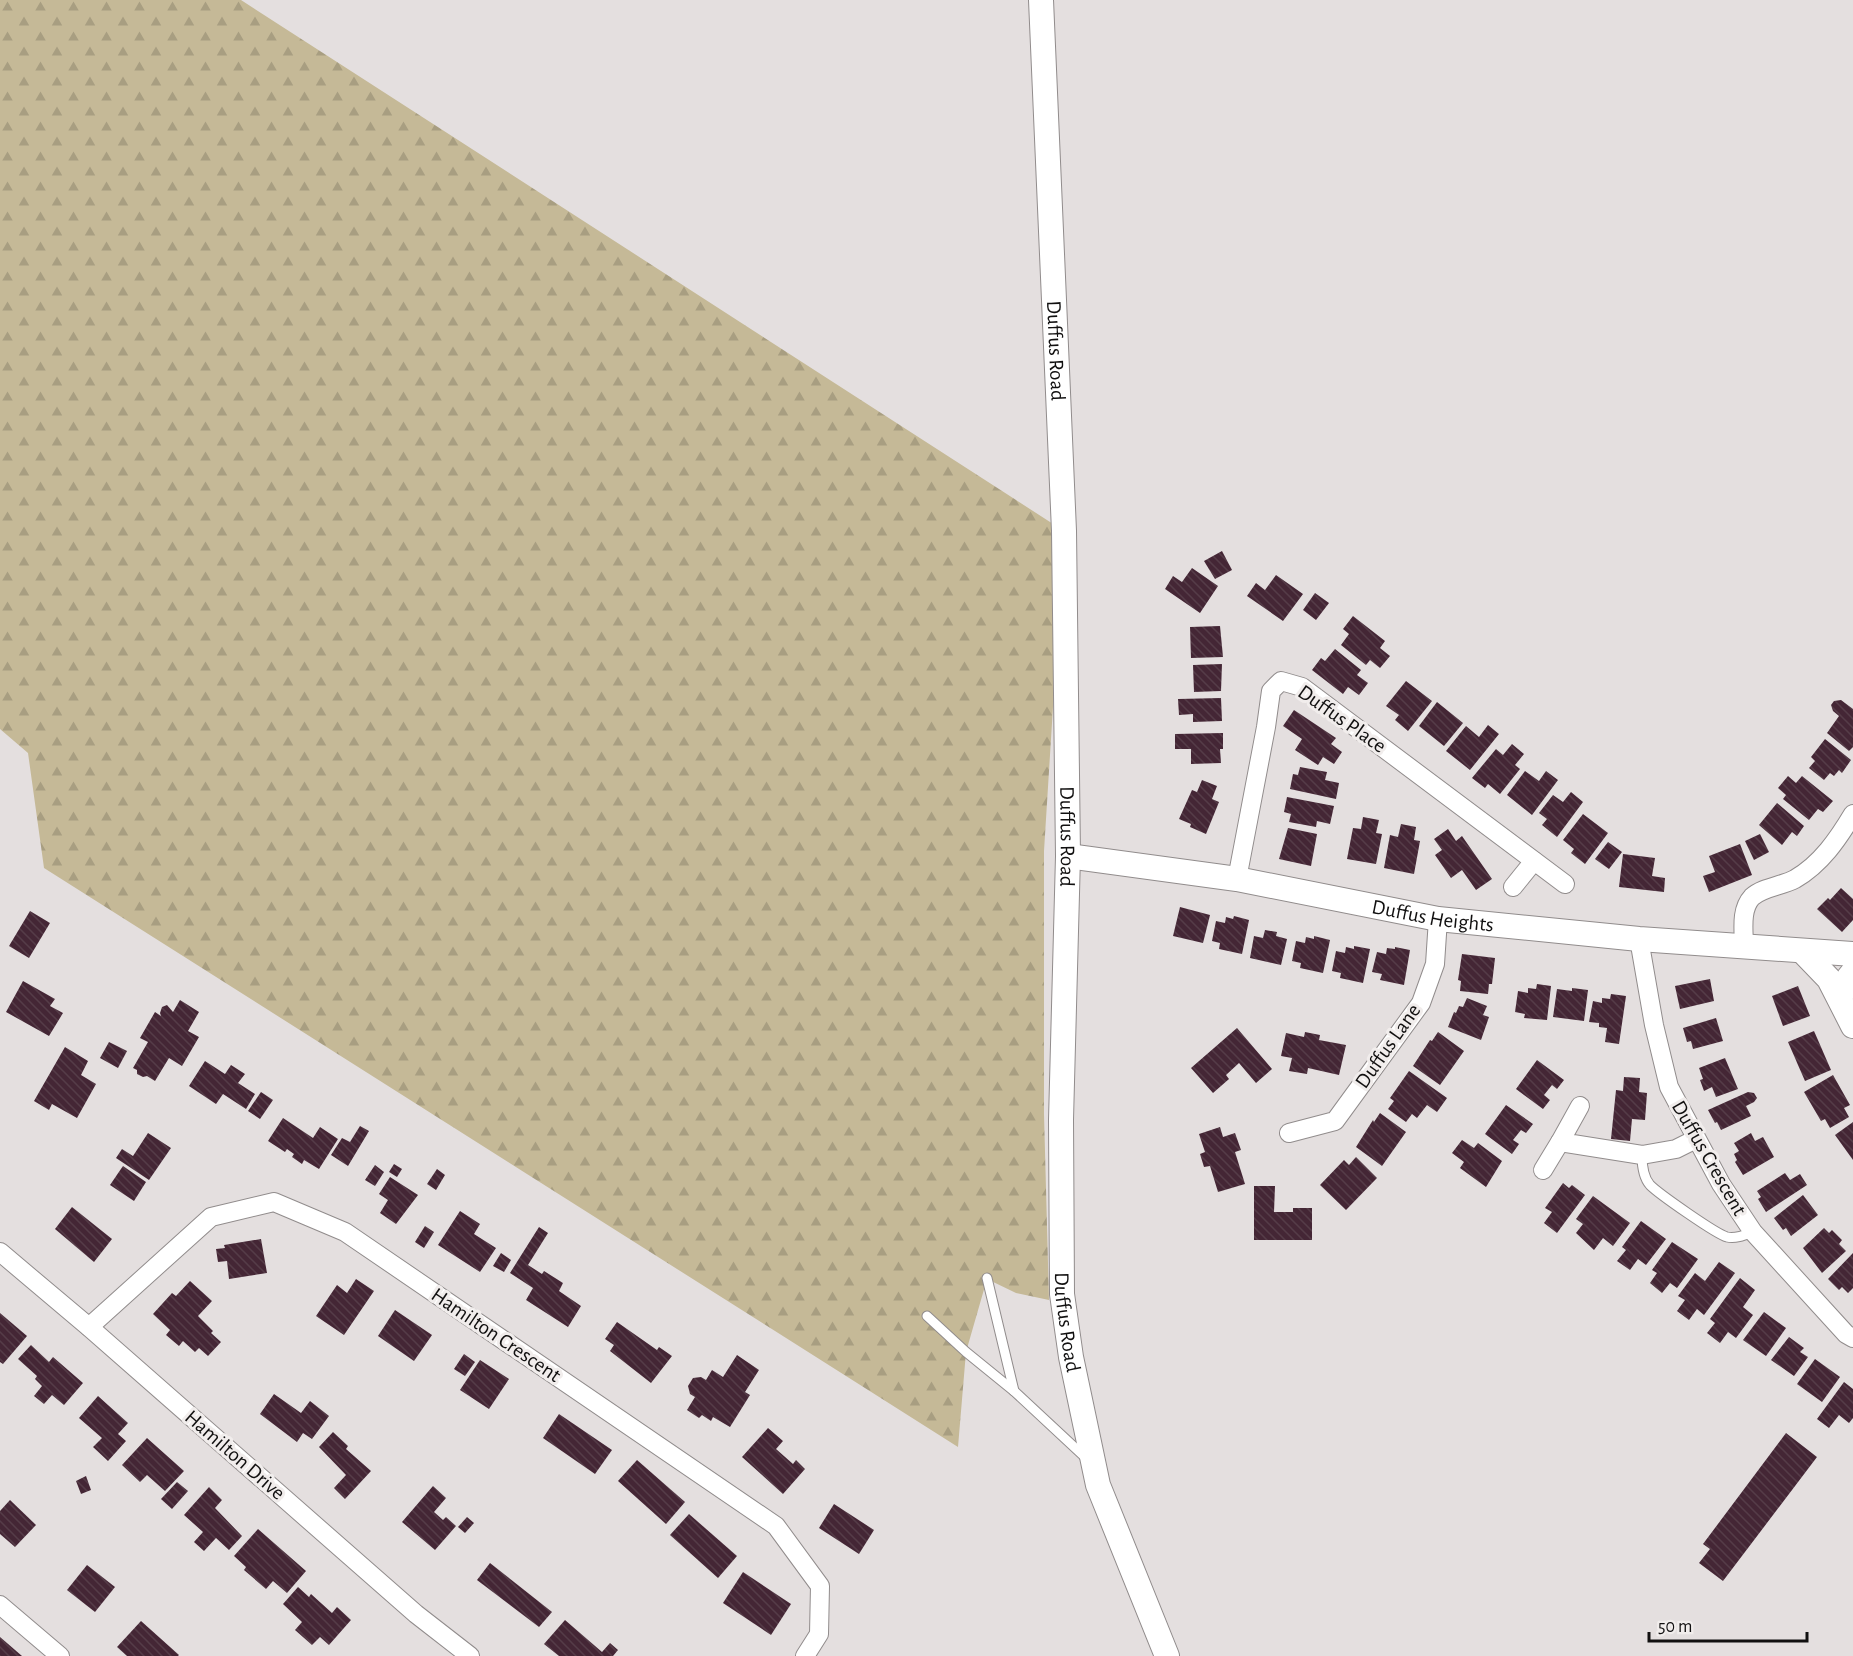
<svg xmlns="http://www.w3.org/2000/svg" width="1853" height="1656" font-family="'Alegreya Sans',sans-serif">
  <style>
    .forest { fill: url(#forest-firs) }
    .building { fill: url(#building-back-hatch) }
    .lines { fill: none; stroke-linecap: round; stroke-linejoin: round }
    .lane-casing { stroke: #918c8c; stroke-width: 11 }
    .street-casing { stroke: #918c8c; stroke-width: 20 }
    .secondary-casing { stroke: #918c8c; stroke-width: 26 }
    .lane { stroke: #fff; stroke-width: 9 }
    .street { stroke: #fff; stroke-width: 18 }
    .secondary { stroke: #fff; stroke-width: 24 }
    .labels { text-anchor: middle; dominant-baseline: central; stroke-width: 6; stroke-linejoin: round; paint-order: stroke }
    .street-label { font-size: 21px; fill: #111010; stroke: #f1edec }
  </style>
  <defs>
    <pattern id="forest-firs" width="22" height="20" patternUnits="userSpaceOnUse" patternTransform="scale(1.5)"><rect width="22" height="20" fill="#c5b997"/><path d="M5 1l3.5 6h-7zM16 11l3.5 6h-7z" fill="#a89e81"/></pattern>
    <pattern id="building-back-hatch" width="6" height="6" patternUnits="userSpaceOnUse" patternTransform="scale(1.5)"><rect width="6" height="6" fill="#442635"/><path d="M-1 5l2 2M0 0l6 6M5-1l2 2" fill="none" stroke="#553c48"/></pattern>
  </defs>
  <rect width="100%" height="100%" fill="#e4dfdf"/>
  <!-- forest -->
  <path class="forest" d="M0 0H241L1064 531 1044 851V1114L1049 1300 1016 1293 987 1279 966 1352 958 1447 44 868 28 753 0 729Z"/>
  <!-- building -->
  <g class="building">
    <path d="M1222 551 1232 570 1215 579 1204 561Z"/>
    <path d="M1192 568 1218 586 1200 613 1165 589 1173 576 1182 582Z"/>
    <path d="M1276 575 1303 594 1283 621 1247 596 1256 583 1265 590Z"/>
    <path d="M1315 593 1329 603 1316 620 1303 610Z"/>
    <path d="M1353 616 1385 641 1380 648 1390 656 1380 668 1370 660 1366 665 1341 645 1349 634 1343 629Z"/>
    <path d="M1220 626 1223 657 1191 658 1190 627Z"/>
    <path d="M1335 649 1361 670 1357 675 1368 683 1359 695 1348 687 1343 694 1312 670 1321 658 1325 661Z"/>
    <path d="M1222 664 1221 691 1194 692 1193 665Z"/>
    <path d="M1406 681 1432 701 1408 731 1395 720 1399 715 1386 706Z"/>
    <path d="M1221 698 1222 721 1193 722V714L1179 715 1178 699Z"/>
    <path d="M1841 700 1853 709V747L1849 751 1827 733 1839 716 1833 711 1831 705 1834 701Z"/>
    <path d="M1437 702 1463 723 1444 746 1419 726Z"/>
    <path d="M1294 710 1336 738 1331 744 1342 752 1334 764 1323 757 1318 765 1295 750 1302 739 1283 726Z"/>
    <path d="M1488 725 1499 734 1470 770 1446 751 1466 726 1479 737Z"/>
    <path d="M1223 733V749H1220L1221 763 1191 764V749H1175V734Z"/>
    <path d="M1825 739 1851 760 1842 773 1839 770 1834 776 1830 773 1824 780 1809 768 1815 761 1811 757Z"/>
    <path d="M1512 744 1524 754 1515 765 1520 769 1500 794 1488 784 1485 788 1472 778 1496 749 1503 755Z"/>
    <path d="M1300 767 1327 772 1325 780 1339 783 1336 799 1290 789 1293 774 1298 775Z"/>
    <path d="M1525 771 1539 781 1546 771 1558 780 1532 815 1507 795Z"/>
    <path d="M1788 776 1796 783 1802 776 1833 801 1823 812 1818 809 1809 820 1783 799 1786 795 1778 788Z"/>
    <path d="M1202 780 1217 786 1212 799 1219 802 1206 834 1190 827 1191 824 1179 819 1192 790 1197 792Z"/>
    <path d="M1571 792 1583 802 1557 837 1542 825 1547 819 1539 813 1553 795 1563 802Z"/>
    <path d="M1287 797 1334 806 1330 824 1317 821 1316 827 1289 822 1291 814 1284 812Z"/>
    <path d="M1777 803 1804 826 1797 836 1792 832 1782 845 1759 825Z"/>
    <path d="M1583 814 1608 833 1585 864 1571 853 1574 849 1563 840Z"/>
    <path d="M1363 817 1379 820 1376 833 1382 834 1376 864 1347 859 1353 828 1361 829Z"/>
    <path d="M1401 824 1416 827 1414 840 1420 841 1414 874 1384 868 1390 835 1398 837Z"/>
    <path d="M1288 828 1317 834 1311 866 1279 859Z"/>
    <path d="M1448 829 1456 841 1462 836 1492 879 1476 890 1462 870 1451 878 1435 855 1442 850 1434 839Z"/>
    <path d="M1760 834 1769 852 1754 860 1745 841Z"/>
    <path d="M1608 842 1622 852 1609 869 1595 859Z"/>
    <path d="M1740 844 1752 875 1709 892 1703 876 1715 872 1709 856Z"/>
    <path d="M1623 854 1655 858 1652 876 1665 878 1664 892 1619 887Z"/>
    <path d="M1841 888 1853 899V920L1842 932 1817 909 1828 898 1830 900Z"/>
    <path d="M1180 907 1210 915 1203 943 1173 936Z"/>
    <path d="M30 911 50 923 29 958 9 946Z"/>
    <path d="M1234 916 1249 920 1242 954 1219 949 1220 943 1212 941 1216 921 1225 923 1226 917 1233 919Z"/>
    <path d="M1265 930 1277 932 1276 936 1287 939 1281 965 1250 958 1254 936 1263 938Z"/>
    <path d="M1314 936 1330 940 1323 973 1300 968 1301 963 1292 961 1296 941 1305 943 1306 937 1314 939Z"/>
    <path d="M1354 946 1370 949 1363 983 1340 978 1341 973 1332 971 1336 951 1345 953 1346 947 1354 949Z"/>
    <path d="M1395 947 1410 950 1404 985 1380 980 1382 974 1372 972 1377 952 1386 954 1387 948 1395 949Z"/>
    <path d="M1462 954 1495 958 1492 984H1489L1488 994 1460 991 1461 981 1458 980Z"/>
    <path d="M1710 979 1714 1001 1680 1009 1675 986Z"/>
    <path d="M23 981 55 999 50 1006 63 1013 49 1036 6 1012Z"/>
    <path d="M1537 984 1551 986 1547 1020 1524 1018 1525 1014 1515 1012 1518 991 1528 993V988L1536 989Z"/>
    <path d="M1798 986 1810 1016 1783 1026 1772 996Z"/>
    <path d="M1572 988 1588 990 1584 1021 1553 1017 1557 989 1572 991Z"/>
    <path d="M1611 994 1626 996 1619 1044 1605 1042 1607 1028 1599 1027V1023L1589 1022 1593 1001 1602 1003V998L1610 999Z"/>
    <path d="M1467 998 1487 1006 1483 1015 1489 1017 1481 1040 1448 1027 1454 1012 1456 1013 1459 1006 1463 1007Z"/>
    <path d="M180 1000 199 1012 188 1031 199 1037 182 1066 169 1058 155 1081 147 1076 143 1077 137 1074V1070L133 1068 148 1042 140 1038 155 1012 161 1016 160 1013 162 1007 167 1005 173 1012Z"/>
    <path d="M1716 1018 1723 1041 1693 1049 1691 1041 1687 1042 1683 1028Z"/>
    <path d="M1237 1028 1272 1069 1256 1083 1239 1063 1226 1075 1229 1079 1213 1093 1191 1068Z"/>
    <path d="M1814 1031 1831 1070 1805 1081 1788 1042Z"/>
    <path d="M1305 1032 1320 1035 1319 1040 1346 1045 1339 1075 1308 1068 1307 1074 1289 1071 1292 1058 1281 1056 1286 1033 1304 1037Z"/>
    <path d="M1438 1032 1464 1051 1440 1085 1413 1066 1430 1040 1432 1041Z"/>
    <path d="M109 1042 127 1051 118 1068 100 1058Z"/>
    <path d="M65 1047 88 1061 81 1075 96 1084 77 1118 52 1104 49 1110 34 1101Z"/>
    <path d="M1725 1058 1738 1089 1716 1097 1712 1087 1704 1091 1700 1080 1703 1079 1699 1068Z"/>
    <path d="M1537 1060 1564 1080 1557 1089 1552 1085 1544 1095 1550 1100 1543 1109 1516 1089Z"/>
    <path d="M205 1061 225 1074 231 1065 245 1074 238 1083 255 1094 246 1109 223 1094 216 1104 189 1086Z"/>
    <path d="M1409 1071 1447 1098 1437 1112 1427 1105 1417 1118 1412 1114 1406 1122 1388 1109 1394 1101 1390 1098Z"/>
    <path d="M1833 1075 1850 1105 1844 1108 1849 1117 1830 1128 1825 1119 1821 1121 1804 1092Z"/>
    <path d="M1624 1077 1640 1078 1639 1092 1647 1093 1645 1120 1632 1119 1630 1141 1611 1139 1616 1090 1623 1091Z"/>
    <path d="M261 1092 273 1100 260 1119 248 1111Z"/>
    <path d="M1748 1092 1754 1093 1757 1098 1754 1102 1746 1106 1751 1116 1721 1130 1717 1122 1715 1123 1708 1110Z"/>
    <path d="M1506 1105 1533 1124 1526 1133 1521 1130 1513 1140 1519 1144 1512 1154 1485 1134Z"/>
    <path d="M1380 1113 1406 1132 1382 1166 1356 1147 1373 1120 1374 1122Z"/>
    <path d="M283 1118 313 1138 320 1127 338 1139 319 1169 304 1160 302 1164 292 1157 294 1154 287 1149 285 1152 268 1141Z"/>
    <path d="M1853 1122V1160L1835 1135Z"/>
    <path d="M360 1126 369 1131 348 1166 331 1155 342 1138 350 1142Z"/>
    <path d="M1220 1127 1223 1137 1235 1133 1241 1150 1235 1152 1245 1184 1218 1192 1210 1166 1204 1167 1200 1154 1205 1152 1199 1134Z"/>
    <path d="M148 1133 171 1148 149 1180 116 1158 122 1149 133 1156Z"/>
    <path d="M1751 1133 1755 1141 1763 1137 1774 1157 1743 1175 1735 1162 1737 1160 1734 1154 1739 1151 1734 1143Z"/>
    <path d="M1462 1140 1474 1148 1478 1143 1502 1161 1486 1187 1460 1168 1464 1162 1452 1153Z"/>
    <path d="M1356 1157 1377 1178 1346 1210 1320 1185 1344 1160 1349 1165Z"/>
    <path d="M394 1164 402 1169 397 1177 389 1172Z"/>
    <path d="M375 1165 384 1172 375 1186 365 1180Z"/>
    <path d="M123 1166 146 1182 134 1201 110 1185Z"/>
    <path d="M437 1169 445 1175 436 1190 427 1184Z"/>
    <path d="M1785 1173 1790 1180 1800 1174 1807 1185 1766 1212 1758 1199 1761 1197 1757 1191Z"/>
    <path d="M390 1177 418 1195 396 1224 380 1213 388 1200 379 1194Z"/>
    <path d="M1563 1183 1569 1188 1572 1185 1585 1195 1557 1233 1544 1223 1552 1212 1545 1208Z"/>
    <path d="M1254 1186H1275L1274 1212H1293V1208H1312V1240H1254Z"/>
    <path d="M1803 1195 1818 1215 1791 1236 1786 1228 1783 1230 1774 1218Z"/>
    <path d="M1593 1196 1630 1223 1613 1246 1603 1238 1594 1250 1576 1233 1583 1224 1576 1219Z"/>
    <path d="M72 1207 112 1239 94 1262 55 1229Z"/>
    <path d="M460 1211 480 1224 474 1234 496 1248 480 1272 438 1245Z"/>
    <path d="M1641 1221 1666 1239 1646 1265 1638 1259 1630 1270 1617 1261 1626 1250 1622 1247Z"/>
    <path d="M425 1226 434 1232 424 1248 415 1242Z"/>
    <path d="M539 1227 548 1233 528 1265 542 1274 544 1271 563 1283 559 1291 581 1306 568 1327 526 1300 533 1288 510 1273Z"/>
    <path d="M1824 1228 1829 1233 1832 1230 1842 1240 1839 1244 1846 1251 1822 1273 1803 1248Z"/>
    <path d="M261 1239 267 1273 229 1279 227 1261 218 1262 216 1249 225 1248 224 1245Z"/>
    <path d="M1672 1242 1698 1259 1677 1288 1670 1283 1662 1293 1650 1283 1657 1273 1652 1270Z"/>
    <path d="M501 1253 511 1260 504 1272 493 1266Z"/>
    <path d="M1853 1253V1288L1848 1293 1842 1287 1839 1290 1828 1279Z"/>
    <path d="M1719 1262 1735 1273 1704 1315 1697 1309 1689 1320 1677 1311 1685 1300 1678 1296 1695 1273 1705 1281Z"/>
    <path d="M1740 1278 1755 1290 1743 1307 1753 1315 1736 1338 1728 1332 1720 1343 1707 1333 1715 1323 1710 1319Z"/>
    <path d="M356 1279 374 1291 344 1335 316 1316 337 1285 347 1293Z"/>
    <path d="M190 1281 212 1301 198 1316 213 1331 211 1333 221 1342 208 1356 199 1348 195 1352 183 1341 179 1346 166 1335 170 1330 153 1314 172 1293 176 1296Z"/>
    <path d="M395 1310 432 1335 414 1361 378 1336Z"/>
    <path d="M1764 1312 1786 1328 1766 1356 1743 1340Z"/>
    <path d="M0 1313 27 1336 3 1364 0 1362Z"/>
    <path d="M617 1322 657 1350 659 1347 672 1356 651 1383 610 1351 614 1345 605 1339Z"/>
    <path d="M1789 1337 1804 1348 1800 1352 1808 1357 1794 1376 1771 1360Z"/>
    <path d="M31 1345 49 1362 53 1357 83 1383 64 1405 52 1395 44 1404 34 1396 42 1386 35 1379 37 1376 18 1359Z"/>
    <path d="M464 1354 475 1362 465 1376 454 1369Z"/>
    <path d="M737 1355 759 1370 745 1392 750 1395 730 1427 713 1417 711 1421 702 1415 699 1418 687 1410 695 1397 690 1394 688 1386 693 1378 701 1377 706 1380 712 1370 723 1377Z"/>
    <path d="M1815 1359 1840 1377 1822 1402 1797 1384Z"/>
    <path d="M480 1360 509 1379 489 1409 460 1390Z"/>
    <path d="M1844 1382 1853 1389V1418L1849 1423 1839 1415 1829 1428 1817 1419Z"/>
    <path d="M274 1394 301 1413 310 1401 329 1416 312 1439 303 1433 297 1442 260 1414Z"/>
    <path d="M98 1396 128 1423 118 1434 126 1441 108 1461 93 1447 102 1438 79 1418Z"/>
    <path d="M559 1414 612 1450 595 1474 543 1438Z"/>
    <path d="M768 1428 783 1441 776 1449 793 1464 796 1460 805 1469 783 1494 742 1457Z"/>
    <path d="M333 1432 348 1446 346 1449 371 1471 345 1499 334 1488 346 1475 319 1447Z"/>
    <path d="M1786 1433 1817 1457 1723 1581 1699 1563 1710 1549 1703 1544Z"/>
    <path d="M147 1438 184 1471 165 1491 147 1475 140 1482 122 1465Z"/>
    <path d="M637 1460 685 1502 666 1524 618 1481Z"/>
    <path d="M86 1476 91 1490 81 1494 76 1481Z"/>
    <path d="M177 1482 188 1491 172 1509 161 1499Z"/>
    <path d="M433 1486 446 1498 434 1512 443 1520 446 1517 456 1526 435 1550 402 1522Z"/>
    <path d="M209 1487 222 1500 215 1508 242 1536 229 1550 216 1538 204 1551 194 1542 203 1532 184 1515Z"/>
    <path d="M10 1500 36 1525 15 1547 0 1534V1511Z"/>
    <path d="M834 1504 874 1530 859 1554 819 1528Z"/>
    <path d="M689 1514 737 1556 718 1578 670 1535Z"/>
    <path d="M467 1517 474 1523 465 1533 458 1527Z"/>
    <path d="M258 1529 306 1571 287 1593 273 1581 266 1589 244 1570 246 1567 234 1556Z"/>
    <path d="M490 1563 552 1612 539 1627 477 1580Z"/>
    <path d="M87 1565 115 1587 95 1612 67 1590Z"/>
    <path d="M743 1572 791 1604 771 1635 723 1603Z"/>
    <path d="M298 1587 309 1597 311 1594 332 1613 337 1607 351 1620 329 1645 320 1637 312 1645 295 1630 302 1622 283 1604Z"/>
    <path d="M565 1620 602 1652 610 1643 618 1650 613 1656H559L544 1644Z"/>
    <path d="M141 1621 179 1655 178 1656H127L117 1647Z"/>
    <path d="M0 1637 22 1656H0Z"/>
  </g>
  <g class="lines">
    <defs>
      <g id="lane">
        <path d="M1642 1155C1642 1165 1643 1177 1650 1185 1659 1194 1716 1234 1727 1237 1736 1239 1745 1235 1753 1232"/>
        <path d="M987 1278 1014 1391"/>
        <path d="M927 1316 966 1352 1014 1391 1086 1458"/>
      </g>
      <g id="street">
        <path d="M1237 879 1266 727 1271 691 1281 681 1302 687 1565 884"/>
        <path d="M1513 887 1534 861"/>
        <path d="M1639 939 1654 1025 1669 1087 1721 1184 1753 1232 1846 1334 1853 1338"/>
        <path d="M1744 947C1744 931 1740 910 1752 897 1763 887 1782 886 1795 879 1821 864 1838 839 1853 814"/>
        <path d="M1580 1106 1560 1142 1642 1155 1676 1149 1696 1139"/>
        <path d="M1289 1133 1335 1121 1421 1003 1435 964 1438 919"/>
        <path d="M1543 1170 1560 1142"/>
        <path d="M0 1252 89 1327 416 1614 470 1656"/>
        <path d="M89 1327 211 1217 274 1202 345 1232 776 1526 820 1586 819 1634 805 1656"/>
        <path d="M0 1605 60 1656"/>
      </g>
      <g id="secondary">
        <path id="s1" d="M1041 0 1064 531 1068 856 1061 1120 1062 1294 1071 1357 1098 1485 1167 1656"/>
        <path id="s2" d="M1068 856 1237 879 1438 919 1639 939 1853 954"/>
        <path d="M1803 952 1829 979 1853 1026"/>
        <path d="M1840 998 1849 977 1853 972"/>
      </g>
    </defs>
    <!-- lane casing -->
    <use href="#lane" class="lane-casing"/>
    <!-- street casing -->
    <use href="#street" class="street-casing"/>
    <!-- secondary casing -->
    <use href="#secondary" class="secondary-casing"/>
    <!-- lane -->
    <use href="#lane" class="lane"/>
    <!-- street -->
    <use href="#street" class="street"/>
    <!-- secondary -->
    <use href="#secondary" class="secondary"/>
  </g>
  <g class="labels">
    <!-- street labels -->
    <g class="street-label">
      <text stroke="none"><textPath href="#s1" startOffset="351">Duffus Road</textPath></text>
      <text transform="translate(1342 719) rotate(35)">Duffus Place</text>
      <text stroke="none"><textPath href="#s1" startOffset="837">Duffus Road</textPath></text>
      <text stroke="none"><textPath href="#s2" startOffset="370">Duffus Heights</textPath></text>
      <text transform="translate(1388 1046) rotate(-55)">Duffus Lane</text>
      <text transform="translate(1709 1158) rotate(60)">Duffus Crescent</text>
      <text stroke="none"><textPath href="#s1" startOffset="1323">Duffus Road</textPath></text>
      <text transform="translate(496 1335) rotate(34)">Hamilton Crescent</text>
      <text transform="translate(235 1455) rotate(41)">Hamilton Drive</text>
    </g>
  </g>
  <!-- scale -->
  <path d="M1649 1632v9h158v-9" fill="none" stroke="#111010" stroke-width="3"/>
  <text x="1658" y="1632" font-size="18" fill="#111010" stroke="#f1edec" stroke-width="4.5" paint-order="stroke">50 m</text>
</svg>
